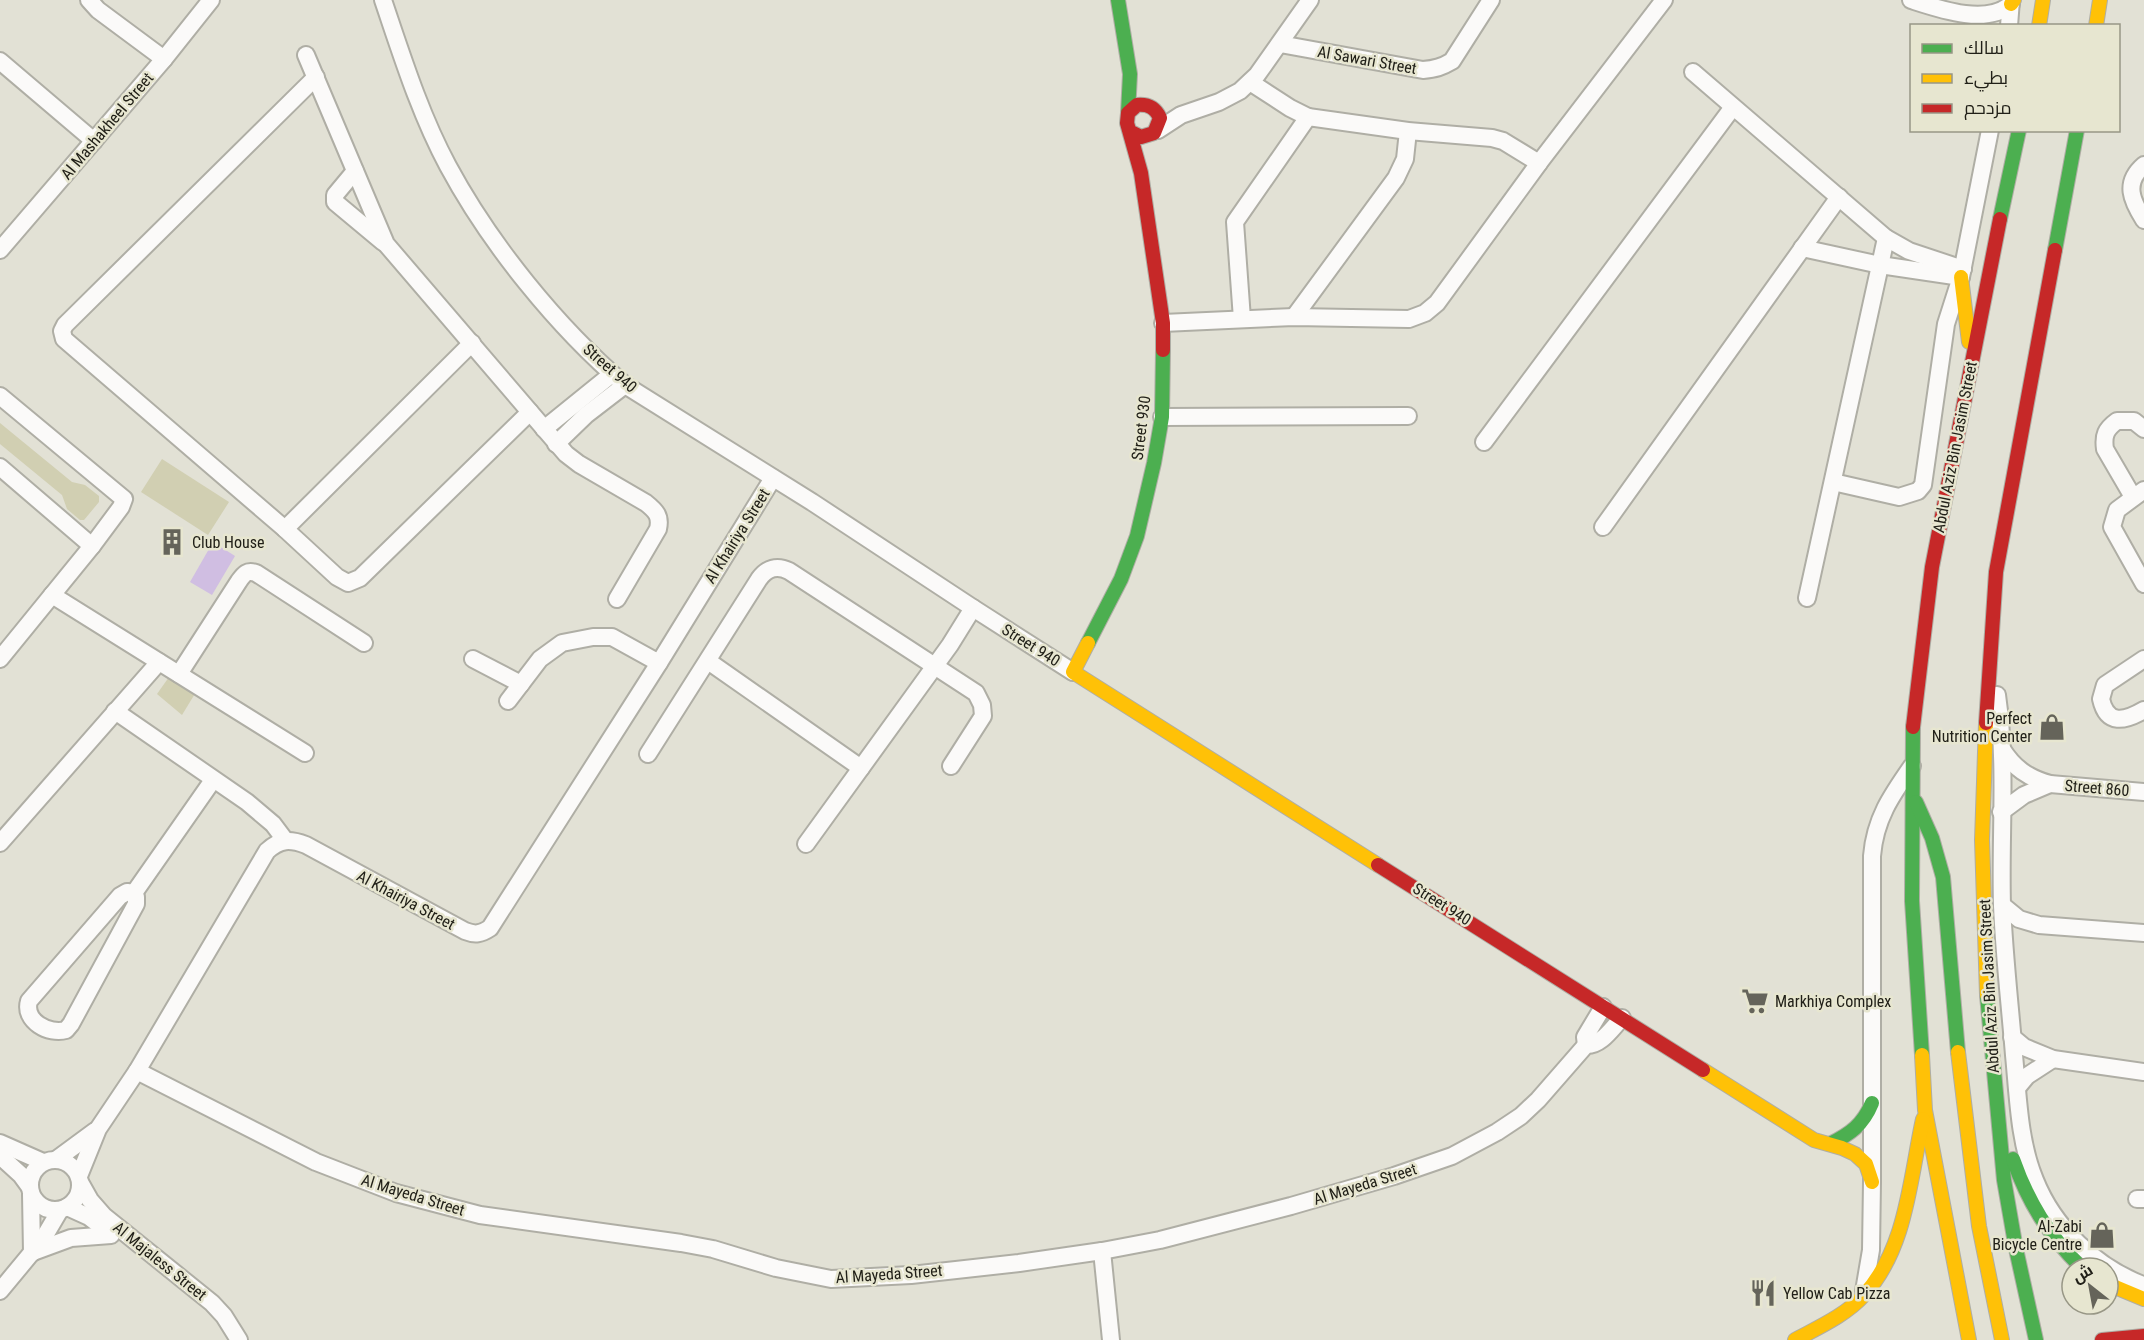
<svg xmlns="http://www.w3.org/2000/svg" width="2144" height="1340" font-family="'Roboto Condensed',Cairo,sans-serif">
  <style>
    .green { fill: #d1cfb2 }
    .water { fill: #d0bee2 }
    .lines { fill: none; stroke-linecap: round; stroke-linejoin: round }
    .street-casing { stroke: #afaea5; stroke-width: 20 }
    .fast-casing { stroke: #afaea5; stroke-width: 16 }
    .slow-casing { stroke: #afaea5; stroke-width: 16 }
    .jam-casing { stroke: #afaea5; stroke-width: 16 }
    .street { stroke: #fbfaf9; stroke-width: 16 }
    .fast { stroke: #4caf50; stroke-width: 14 }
    .slow { stroke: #ffc107; stroke-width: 14 }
    .jam { stroke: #c62828; stroke-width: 14 }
    .labels { text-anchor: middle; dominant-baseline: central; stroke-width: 5; stroke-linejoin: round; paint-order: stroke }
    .street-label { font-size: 16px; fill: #212018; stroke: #e7e6d0 }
    .poi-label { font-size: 16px; fill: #212018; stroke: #e7e6d0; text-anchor: start }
  </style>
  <rect width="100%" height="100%" fill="#e2e1d5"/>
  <!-- green -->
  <g class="green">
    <path d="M0 423 72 482 85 485 99 496V502L84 520H80L67 509 62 495 0 444Z"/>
    <path d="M162 459 229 502 208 535 141 492Z"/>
    <path d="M169 677 196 692 182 715 157 694Z"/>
  </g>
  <!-- water -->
  <path class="water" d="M213 542 235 556 212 595 190 582Z"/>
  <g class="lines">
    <defs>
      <g id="street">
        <path d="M89 0 98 10 164 59"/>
        <path d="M383 0C402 56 420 114 448 166 490 244 557 327 625 385L812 502 973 608 1073 672"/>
        <path d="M1911 0C1939 9 1987 26 2011 4"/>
        <path d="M2009 26 2011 0"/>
        <path d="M1280 44 1423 70C1435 69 1442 67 1452 61L1491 0"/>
        <path d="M306 55 386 244 566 454 579 464 646 503C656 511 661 516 658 529L617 599"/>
        <path d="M0 61 94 141"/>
        <path d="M1693 72 1886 238 1909 251 1963 269"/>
        <path d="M316 77 65 325 62 331 64 339 285 529 337 577 348 583 360 578 530 412"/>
        <path d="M1250 82 1290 108 1308 117"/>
        <path d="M1158 130 1181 115 1219 102 1240 91 1257 75 1310 0"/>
        <path d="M2144 165C2123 183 2132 201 2144 220"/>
        <path d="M355 171 335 195V202L383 242"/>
        <path d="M1802 248 1880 265 1961 277"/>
        <path d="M0 250 164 59 211 0"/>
        <path d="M1294 317 1396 178 1405 159 1408 131"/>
        <path d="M1242 319 1235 222 1308 117 1408 131 1492 138 1503 141 1539 163"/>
        <path d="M1163 323 1294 317 1409 319 1425 313 1437 303 1539 163 1664 0"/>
        <path d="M0 396 124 499 121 507 92 546 0 659"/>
        <path d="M1162 417 1408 416"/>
        <path d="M544 429 612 374"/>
        <path d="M1484 442 1733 107"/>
        <path d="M556 444 586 415 625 385"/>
        <path d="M0 467 92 546"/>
        <path d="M1833 482 1899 497 1918 491 1923 485 1946 324 1961 277 1990 130"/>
        <path d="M2144 490 2117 510 2112 527 2144 584"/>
        <path d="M2133 497 2105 449C2103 435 2106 429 2117 421H2134L2144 429"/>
        <path d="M1603 527 1839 197"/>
        <path d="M285 529 472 343"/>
        <path d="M52 595 305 753"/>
        <path d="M1807 598 1886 238"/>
        <path d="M473 659 521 684"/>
        <path d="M2144 659 2105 685 2101 699C2107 726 2125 721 2144 710"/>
        <path d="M708 661 861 768"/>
        <path d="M179 674 239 581C244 574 247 570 256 573L364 643"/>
        <path d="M1997 695C2007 764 2000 835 2002 905 2004 955 2010 1005 2014 1055 2018 1096 2019 1142 2035 1180 2054 1228 2096 1267 2143 1285"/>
        <path d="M508 701 540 659 562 643 593 637H612L659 663"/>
        <path d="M115 711 247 802 273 824 285 840"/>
        <path d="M2002 749C2014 768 2028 778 2050 784L2144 792"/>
        <path d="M648 754 759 579C767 568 777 565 789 571L976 693 982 705 983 716 951 766"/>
        <path d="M2001 812 2024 795 2050 784"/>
        <path d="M0 843 159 662"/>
        <path d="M806 844 950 645 973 608"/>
        <path d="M127 892 134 893 136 897V904L71 1024 66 1030C49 1035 23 1021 29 1001L120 896Z"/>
        <path d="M134 893 213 780"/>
        <path d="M2002 905 2019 919 2039 925 2144 933"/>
        <path d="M2012 1037 2024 1047 2053 1059 2144 1072"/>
        <path d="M1586 1045 1585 1037 1603 1007"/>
        <path d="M137 1071 316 1162 396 1193 480 1215 681 1243 713 1249 776 1268 831 1279 911 1275 1019 1263 1102 1251 1160 1240 1291 1206 1394 1176 1452 1156 1497 1132 1521 1116 1538 1100 1586 1045C1601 1046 1612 1028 1622 1018"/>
        <path d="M2017 1088 2027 1076 2053 1059"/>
        <path d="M0 1143 43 1162"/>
        <path d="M0 1156 21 1175 29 1186"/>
        <path d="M57 1159 95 1131"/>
        <circle cx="55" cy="1185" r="25"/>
        <path d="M79 1176 98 1129 137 1071 267 851C280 839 290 839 306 845L465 931C475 935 481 934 490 928L659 663 773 478"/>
        <path d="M81 1184 90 1200 104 1216 212 1303 224 1316 239 1340"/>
        <path d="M31 1194 32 1253"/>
        <path d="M2137 1199H2144"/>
        <path d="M67 1207 89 1217 107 1231"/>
        <path d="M1102 1251 1111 1340"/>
        <path d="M33 1252 71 1238 111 1235"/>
        <path d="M0 1291 43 1239 60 1210"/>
        <path d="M1864 1291 1871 1250 1872 1182V856C1875 819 1891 796 1912 766"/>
      </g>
      <g id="fast">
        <path d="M1118 0 1130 74 1128 113"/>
        <path d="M2000 219 2019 130"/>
        <path d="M2055 250 2077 130"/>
        <path d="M1088 643 1121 579 1137 536 1154 463 1162 417 1163 350"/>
        <path d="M1913 727 1912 901 1922 1055"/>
        <path d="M1916 802 1932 838 1943 877 1958 1052"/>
        <path d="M1987 995 2004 1180 2016 1249 2036 1340"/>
        <path d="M1830 1144C1850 1134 1863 1125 1872 1103"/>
        <path d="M2013 1159C2028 1202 2049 1236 2082 1268"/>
      </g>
      <g id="slow">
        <path d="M2011 4 2014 0"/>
        <path d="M2039 26 2043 0"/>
        <path d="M2096 26 2100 0"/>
        <path d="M1961 277 1969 342"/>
        <path d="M1088 643 1073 672 1378 865"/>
        <path d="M1986 723 1982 840 1987 995"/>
        <path d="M1958 1052 1979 1226 2002 1340"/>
        <path d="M1922 1055 1925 1110 1969 1340"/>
        <path d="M1703 1070 1814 1140 1842 1148 1855 1154 1866 1164 1872 1182"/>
        <path d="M2108 1284 2144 1299"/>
        <path d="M1795 1340C1819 1327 1846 1315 1864 1295 1907 1248 1910 1178 1923 1119"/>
      </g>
      <g id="jam">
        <path d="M1131 132 1141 137 1154 133 1160 118C1155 107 1148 104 1137 105L1128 113 1127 123 1141 173 1163 323V350"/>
        <path d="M1986 723 1996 572 2055 250"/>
        <path d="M1913 727 1932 567 2000 219"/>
        <path d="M1378 865 1703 1070"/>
        <path d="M2102 1340 2144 1336"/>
      </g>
    </defs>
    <!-- street casing -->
    <use href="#street" class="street-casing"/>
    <!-- fast casing -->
    <use href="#fast" class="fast-casing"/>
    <!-- slow casing -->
    <use href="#slow" class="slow-casing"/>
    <!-- jam casing -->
    <use href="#jam" class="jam-casing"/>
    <!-- street -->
    <use href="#street" class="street"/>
    <!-- fast -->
    <use href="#fast" class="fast"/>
    <!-- slow -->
    <use href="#slow" class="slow"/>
    <!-- jam -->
    <use href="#jam" class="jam"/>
  </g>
  <!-- icons -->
  <defs>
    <symbol id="building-bare" viewBox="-9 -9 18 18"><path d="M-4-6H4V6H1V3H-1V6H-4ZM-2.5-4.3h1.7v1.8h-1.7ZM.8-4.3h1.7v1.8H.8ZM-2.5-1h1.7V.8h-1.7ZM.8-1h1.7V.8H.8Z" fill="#65645a" stroke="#e7e6d0" stroke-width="2.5" paint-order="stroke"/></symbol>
    <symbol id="shop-bare" viewBox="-9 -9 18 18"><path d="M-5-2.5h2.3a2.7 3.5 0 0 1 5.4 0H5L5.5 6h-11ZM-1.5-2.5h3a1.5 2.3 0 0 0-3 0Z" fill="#65645a" stroke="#e7e6d0" stroke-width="2.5" paint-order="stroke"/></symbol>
    <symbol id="supermarket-bare" viewBox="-9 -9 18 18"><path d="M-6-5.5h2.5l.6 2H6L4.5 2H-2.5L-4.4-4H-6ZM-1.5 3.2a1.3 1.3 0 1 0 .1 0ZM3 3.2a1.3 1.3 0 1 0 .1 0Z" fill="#65645a" stroke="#e7e6d0" stroke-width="2.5" paint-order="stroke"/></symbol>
    <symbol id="restaurant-bare" viewBox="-9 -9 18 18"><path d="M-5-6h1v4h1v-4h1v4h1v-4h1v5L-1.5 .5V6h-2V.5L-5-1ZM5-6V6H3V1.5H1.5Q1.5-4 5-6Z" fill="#65645a" stroke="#e7e6d0" stroke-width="2.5" paint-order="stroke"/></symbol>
  </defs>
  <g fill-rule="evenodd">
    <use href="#building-bare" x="153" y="523" width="38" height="38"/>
    <use href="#shop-bare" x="2033" y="708" width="38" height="38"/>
    <use href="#supermarket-bare" x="1736" y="982" width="38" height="38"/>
    <use href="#shop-bare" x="2083" y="1216" width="38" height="38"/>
    <use href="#restaurant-bare" x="1744" y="1274" width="38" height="38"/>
  </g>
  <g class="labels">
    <!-- street labels -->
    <g class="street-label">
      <text transform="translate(1367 60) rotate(10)">Al Sawari Street</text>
      <text transform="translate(107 126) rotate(-50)">Al Mashakheel Street</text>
      <text transform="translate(610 368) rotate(41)">Street 940</text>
      <text transform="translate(1141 428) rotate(-83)">Street 930</text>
      <text transform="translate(1955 447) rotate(-79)">Abdul Aziz Bin Jasim Street</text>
      <text transform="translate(737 536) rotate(-58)">Al Khairiya Street</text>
      <text transform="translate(1031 645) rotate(32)">Street 940</text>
      <text transform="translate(2097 788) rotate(5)">Street 860</text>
      <text transform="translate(406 900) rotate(28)">Al Khairiya Street</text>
      <text transform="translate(1442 904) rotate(32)">Street 940</text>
      <text transform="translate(1989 986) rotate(-93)">Abdul Aziz Bin Jasim Street</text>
      <text transform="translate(1365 1184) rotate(-17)">Al Mayeda Street</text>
      <text transform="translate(413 1195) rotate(17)">Al Mayeda Street</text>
      <text transform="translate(160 1261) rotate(39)">Al Majaless Street</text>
      <text transform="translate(889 1274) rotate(-4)">Al Mayeda Street</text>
    </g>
    <!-- poi labels -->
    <g class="poi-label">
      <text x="192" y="542">Club House</text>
      <text x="2032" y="718" text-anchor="end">Perfect<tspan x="2032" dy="18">Nutrition Center</tspan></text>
      <text x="1775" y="1001">Markhiya Complex</text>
      <text x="2082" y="1226" text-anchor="end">Al-Zabi<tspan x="2082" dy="18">Bicycle Centre</tspan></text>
      <text x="1783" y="1293">Yellow Cab Pizza</text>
    </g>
  </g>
  <!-- legend -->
  <rect x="1910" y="24" width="210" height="108" fill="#e7e6d0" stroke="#989786" stroke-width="1.5"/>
  <rect x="1922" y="44" width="30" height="9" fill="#4caf50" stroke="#989786" stroke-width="1.5"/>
  <text x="1964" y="54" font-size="18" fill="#212018">سالك</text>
  <rect x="1922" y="74" width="30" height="9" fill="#ffc107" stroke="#989786" stroke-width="1.5"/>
  <text x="1964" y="84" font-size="18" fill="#212018">بطيء</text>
  <rect x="1922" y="104" width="30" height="9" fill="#c62828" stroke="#989786" stroke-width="1.5"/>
  <text x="1964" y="114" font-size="18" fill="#212018">مزدحم</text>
  <!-- north arrow -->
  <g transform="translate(2090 1286) rotate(329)"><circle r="28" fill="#e7e6d0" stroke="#989786" stroke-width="1.5"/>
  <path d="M0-4.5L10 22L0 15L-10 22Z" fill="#65645a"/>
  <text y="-9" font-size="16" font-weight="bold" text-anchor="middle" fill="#212018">ش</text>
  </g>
</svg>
